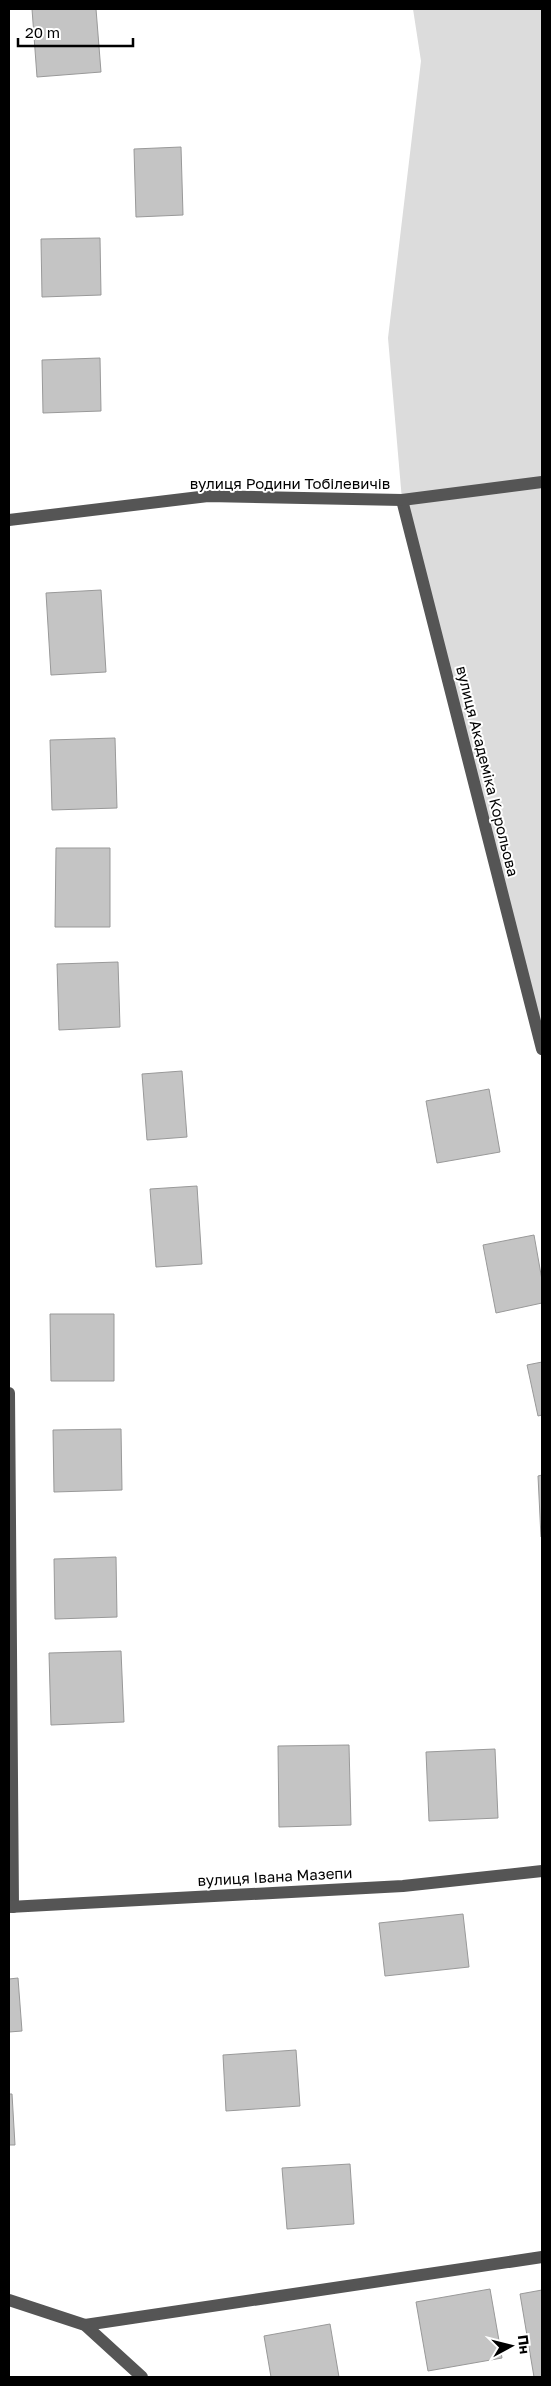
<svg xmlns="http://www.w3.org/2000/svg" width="551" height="2386" font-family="'Golos Text',sans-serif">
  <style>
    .green { fill: #dcdcdc }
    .building { fill: #c4c4c4; stroke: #999 }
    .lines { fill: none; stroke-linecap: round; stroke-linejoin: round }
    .minor { stroke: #555; stroke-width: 12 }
    .labels { text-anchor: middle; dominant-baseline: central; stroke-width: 4; stroke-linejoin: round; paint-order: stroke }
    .street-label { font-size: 15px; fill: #000; stroke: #fff }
  </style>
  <rect width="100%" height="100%" fill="#fff"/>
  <!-- green -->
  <path class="green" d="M413 9H542V1049L402 500 388 338 421 61Z"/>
  <!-- building -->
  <g class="building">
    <path d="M32 9H96L101 72 37 77Z"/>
    <path d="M181 147 183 215 136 217 134 149Z"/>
    <path d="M100 238 101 295 42 297 41 239Z"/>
    <path d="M100 358 101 411 43 413 42 360Z"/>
    <path d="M101 590 106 672 51 675 46 593Z"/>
    <path d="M115 738 117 808 52 810 50 740Z"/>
    <path d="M56 848H110V927H55Z"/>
    <path d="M118 962 120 1027 59 1030 57 964Z"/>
    <path d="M182 1071 187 1137 147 1140 142 1074Z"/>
    <path d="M489 1089 500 1152 437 1163 426 1101Z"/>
    <path d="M197 1186 202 1264 156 1267 150 1189Z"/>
    <path d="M534 1235 542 1280V1303L496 1313 483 1245Z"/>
    <path d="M50 1314H114V1381H51Z"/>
    <path d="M542 1362V1415L538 1416 527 1365Z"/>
    <path d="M121 1429 122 1490 54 1492 53 1430Z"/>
    <path d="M542 1475V1537H541L538 1476Z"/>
    <path d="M116 1557 117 1617 55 1619 54 1559Z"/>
    <path d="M121 1651 124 1722 51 1725 49 1653Z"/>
    <path d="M349 1745 351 1825 279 1827 278 1746Z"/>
    <path d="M495 1749 498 1818 429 1821 426 1752Z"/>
    <path d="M463 1914 469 1967 385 1976 379 1923Z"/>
    <path d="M18 1978 22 2031 9 2032V1979Z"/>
    <path d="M296 2050 300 2106 226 2111 223 2055Z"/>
    <path d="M9 2094H12L15 2145H9Z"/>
    <path d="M350 2164 354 2224 287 2229 282 2168Z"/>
    <path d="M490 2289 502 2358 428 2371 416 2302Z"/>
    <path d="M542 2290V2377H534L520 2294Z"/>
    <path d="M330 2324 339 2377H271L264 2336Z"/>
  </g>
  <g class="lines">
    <!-- minor -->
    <g class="minor">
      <path d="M402 500 542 1049"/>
      <path d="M9 520 208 496 402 500 542 482"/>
      <path d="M9 1393 13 1907"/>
      <path d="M9 1907 403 1886 542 1871"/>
      <path d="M9 2300 85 2325 142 2377"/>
      <path d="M85 2325 542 2257"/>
    </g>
  </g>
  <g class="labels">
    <!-- street labels -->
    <g class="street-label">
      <text x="290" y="483">вулиця Родини Тобілевичів</text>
      <text transform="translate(488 771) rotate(76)">вулиця Академіка Корольова</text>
      <text transform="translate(275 1876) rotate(-3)">вулиця Івана Мазепи</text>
    </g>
  </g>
  <!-- border -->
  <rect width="551" height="2386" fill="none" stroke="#000000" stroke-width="20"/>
  <!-- north arrow -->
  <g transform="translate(511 2346) rotate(83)" stroke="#ffffff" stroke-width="4" paint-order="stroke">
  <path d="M0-4L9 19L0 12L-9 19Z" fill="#000000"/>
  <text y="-8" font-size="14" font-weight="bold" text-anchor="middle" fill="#000000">Пн</text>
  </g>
  <!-- scale -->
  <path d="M18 38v8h115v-8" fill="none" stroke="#000000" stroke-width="2.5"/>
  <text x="25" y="38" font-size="15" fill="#000000" stroke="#ffffff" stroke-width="4" paint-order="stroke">20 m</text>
</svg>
